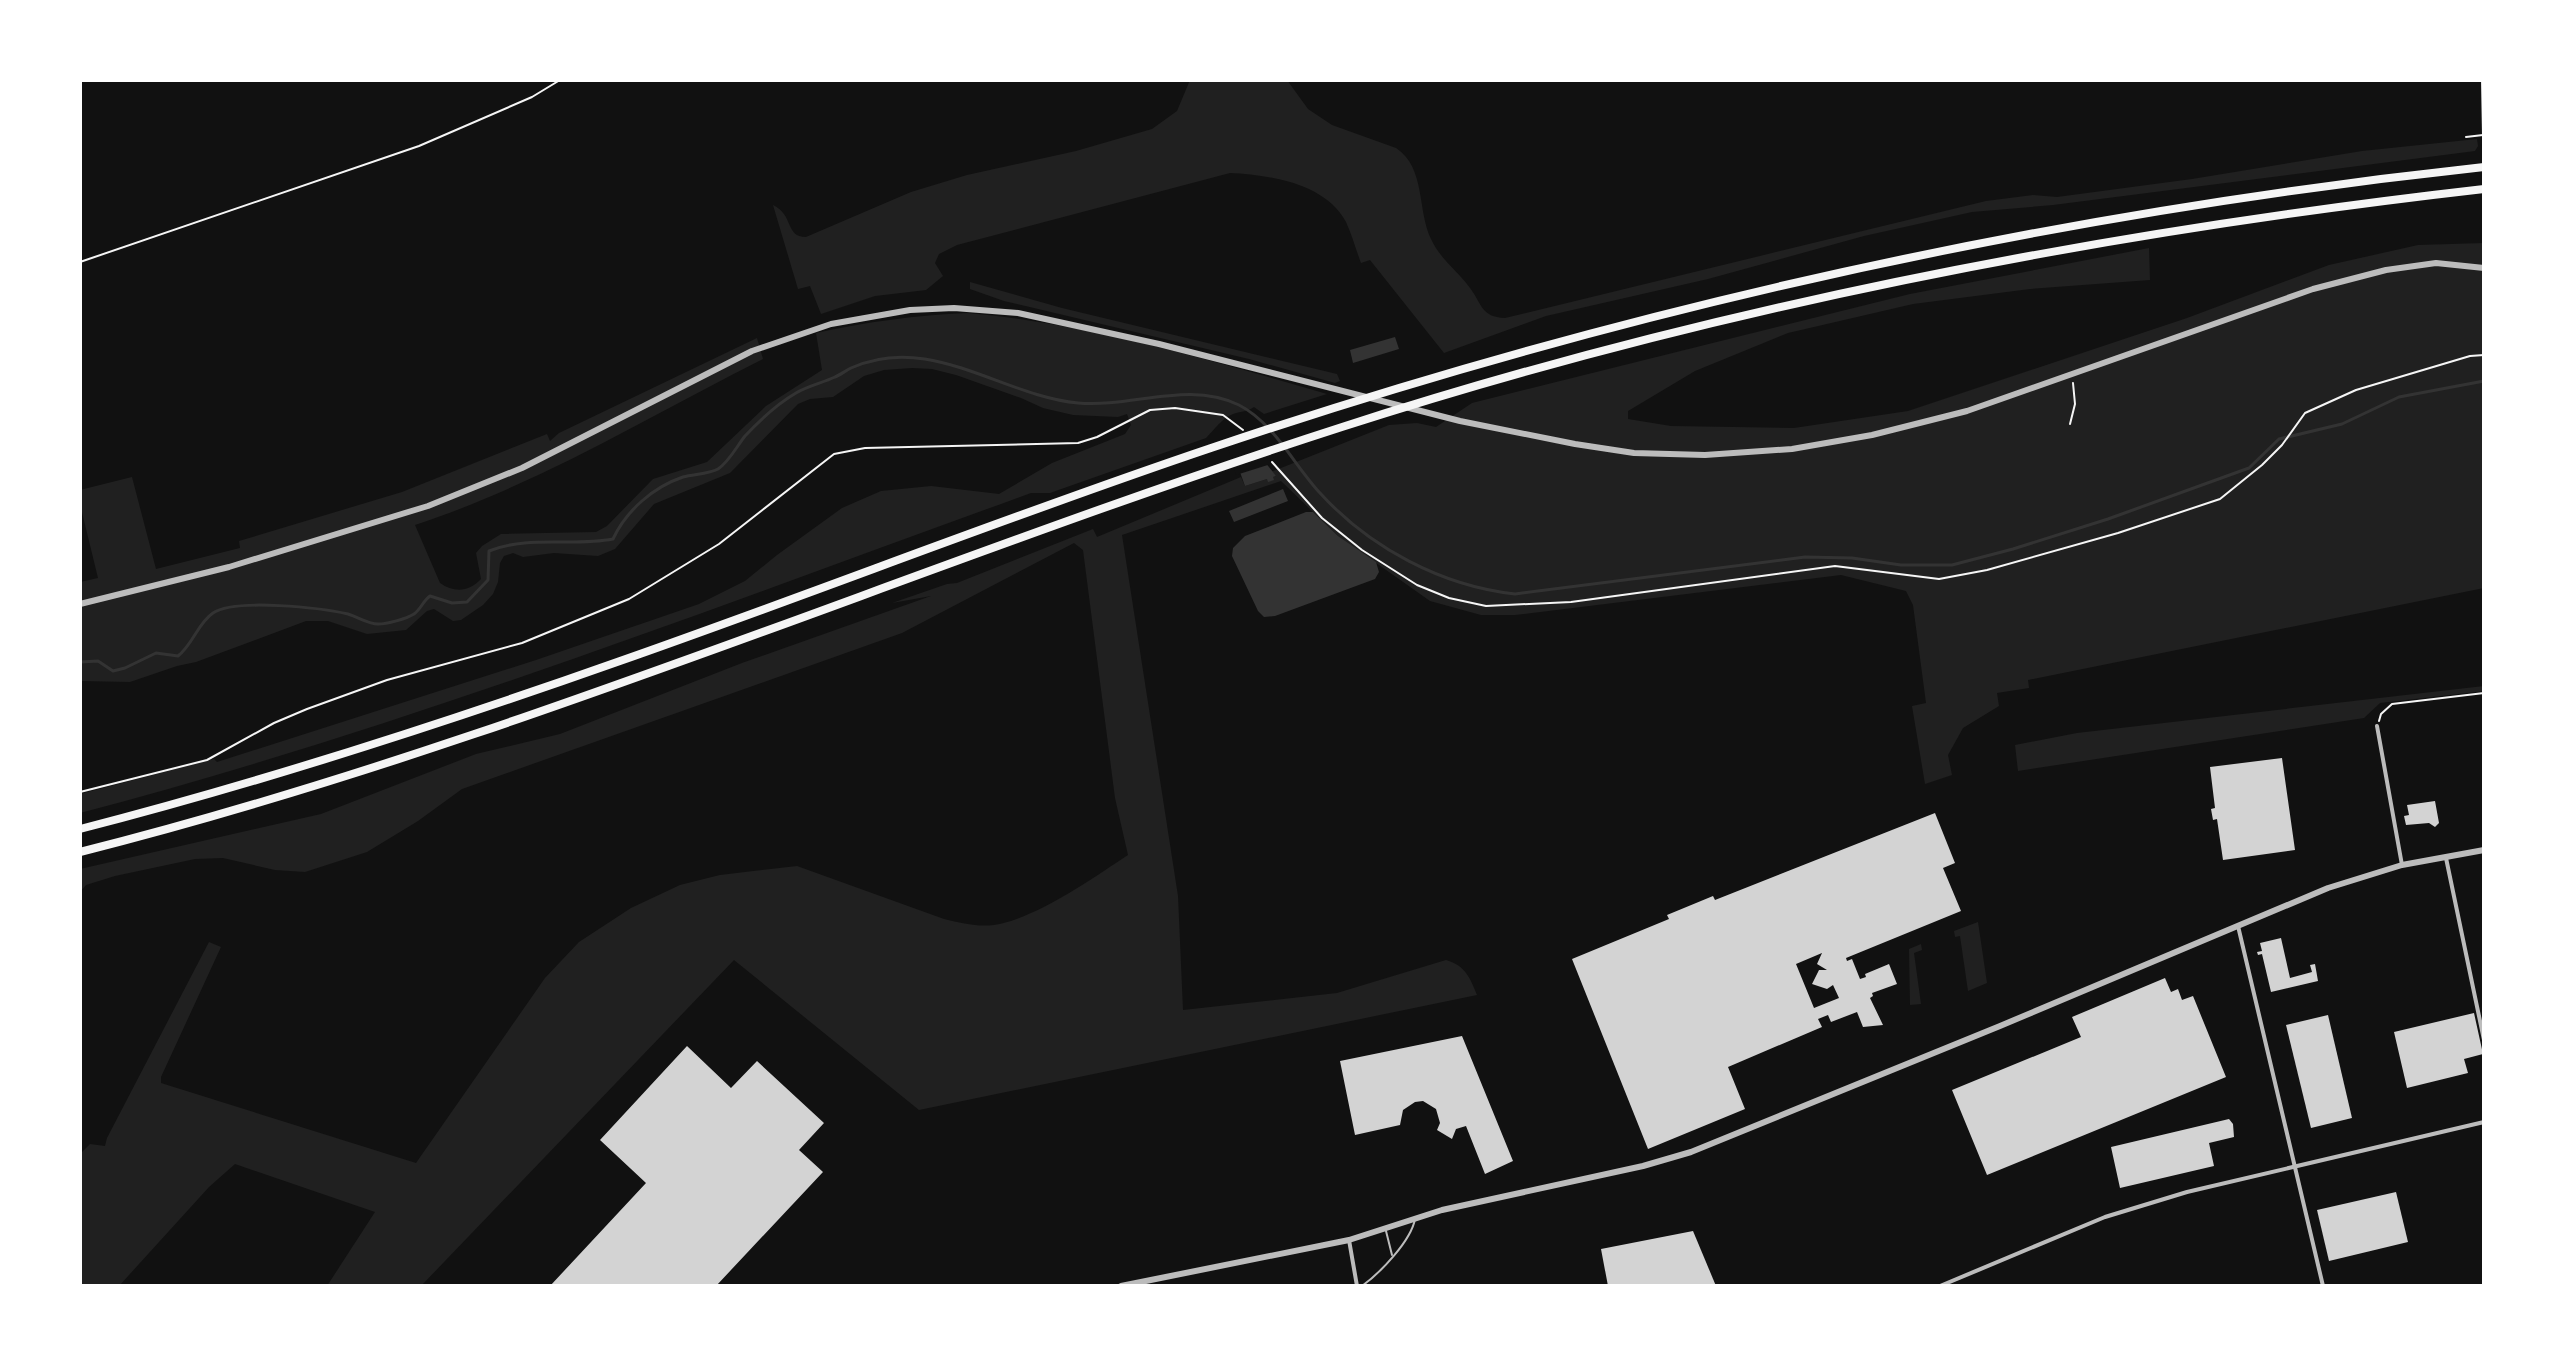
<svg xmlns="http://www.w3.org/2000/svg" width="2564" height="1366" font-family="'Noto Serif',serif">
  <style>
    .green { fill: #202020 }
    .water { fill: #333 }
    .pier { fill: #111 }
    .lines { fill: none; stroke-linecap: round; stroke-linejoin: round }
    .stream { stroke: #333; stroke-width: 3 }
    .building { fill: #d3d3d3; fill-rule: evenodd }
    .path { stroke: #f5f5f5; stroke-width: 2 }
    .service { stroke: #bcbcbc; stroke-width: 2 }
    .minor { stroke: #bcbcbc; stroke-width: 4 }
    .tertiary { stroke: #bcbcbc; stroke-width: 6 }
    .motorway { stroke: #f5f5f5; stroke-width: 8 }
  </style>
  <rect width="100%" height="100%" fill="#111"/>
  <!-- green -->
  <g class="green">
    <path d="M1190 80H1287L1308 109 1332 125 1396 148C1426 168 1417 210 1431 239 1440 259 1458 271 1470 288 1482 304 1481 317 1505 318L1986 201 2033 195 2057 197 2192 179 2362 151 2477 139 2478 146 2475 151 2053 205 1972 212 1864 236 1708 279 1546 316 1444 353 1370 260 1361 263C1356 250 1352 235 1346 222 1325 183 1270 175 1230 173L957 245 939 254 935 263 943 276 926 290 875 296 821 314 810 286 798 289 773 205C794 215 785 237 806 237L911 192 967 175 1076 151 1152 129 1177 111Z"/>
    <path d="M2484 243V588L2028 680 2029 688 1997 693 1999 706 1963 728 1948 755 1952 775 1925 784 1912 706 1926 703 1913 605 1906 591 1841 575 1515 615H1481L1430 601 1338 536 1281 481 1122 535 1178 896 1183 1010 1337 993 1446 960C1466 966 1470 978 1477 995L919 1110 734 960 421 1286H327L375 1212 235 1164 209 1187 119 1286H80V1154L90 1144 105 1146 107 1138 209 942 221 947 161 1077V1083L416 1163 545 978 579 942 631 908 680 885 720 875 797 866 944 919C961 923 977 927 994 925 1035 919 1093 878 1128 855L1115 798 1083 550 1074 543 902 633 462 789 418 821 367 852 305 872 275 870 223 858 195 859 115 876 86 885 80 892V869L321 814 476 754 560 734 742 663 931 596 892 603 947 584 957 583 1093 529 1097 537 1241 477 1245 486 1273 477 1276 476 1271 472 1389 425 1417 423 1436 427 1472 403 1910 294 2149 248 2150 280 2030 289 1913 304 1788 333 1695 371 1628 411V419L1671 426 1794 428 1908 411 2187 318 2329 265 2418 245Z"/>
    <path d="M970 282 1062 308 1337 374 1340 381 1335 383 1249 359 1004 301 970 289Z"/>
    <path d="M967 313C1089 323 1209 360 1327 394L1264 414 1254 407C1247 412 1242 411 1233 414 1221 419 1215 429 1206 438L1050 493H1031C716 607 404 728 80 813V794L214 759 217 762 536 660 699 604 745 581 777 555 842 508 881 491 931 486 999 494 1052 463 1125 434 1131 425 1127 414 1118 417 1073 415 1043 408 1021 398 956 375 932 369 912 368 884 370 864 376 833 397 810 399 798 404 730 473 654 504 615 549 598 556 554 553 523 557 513 553 504 556 500 563 498 582 493 594 483 605 461 620 453 621 434 609 427 611 406 630 367 634 328 621H306L196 662 177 666 130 682 80 681V582L98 578 80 504V490L132 477 156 569 240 548 239 541 402 492 547 434 550 441 559 433 757 338 763 359C648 417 537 485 415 525L440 583C454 593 469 592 481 579L476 553 482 546 501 534 596 532 607 526 653 479 707 462 766 406 822 370 816 333C867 322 916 315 967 313Z"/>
    <path d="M2484 686V691L2380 703 2364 718 2018 771 2015 745 2077 733Z"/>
    <path d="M1978 922 1987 983 1968 991 1960 936 1955 937 1954 931Z"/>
    <path d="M1921 944 1922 950 1914 953 1921 1004 1910 1005 1909 949Z"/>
  </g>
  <!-- water -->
  <g class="water">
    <path d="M1395 337 1399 349 1353 363 1350 350Z"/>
    <path d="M1251 444 1276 476 1273 477 1274 480 1268 482 1267 479 1245 486 1232 450Z"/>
    <path d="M1283 489 1288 501 1234 522 1229 511Z"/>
    <path d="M1306 512H1313L1338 536 1376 562 1379 572 1375 579 1275 616 1264 617 1258 611 1232 556 1233 548 1245 536Z"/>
  </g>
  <!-- pier -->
  <path class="pier" d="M1252 440 1271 464 1236 475 1228 448Z"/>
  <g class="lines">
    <!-- stream -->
    <path class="stream" d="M80 662 98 661 113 671 125 668 156 653 178 656C193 644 198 623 213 613 235 598 322 608 348 614 358 617 368 624 378 624 387 624 406 619 414 614 421 609 423 601 430 596L452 603 467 602 488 580 489 551C529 535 572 547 613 539 626 511 653 487 683 477 694 474 709 474 718 469 729 462 737 446 745 436 760 420 777 404 796 393 808 386 822 383 835 377 840 375 845 371 851 368 930 332 1002 396 1078 403 1132 408 1188 380 1239 405 1274 423 1294 465 1320 493 1370 548 1442 586 1515 594L1805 557 1852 558 1901 565H1952L2013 549 2108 519 2249 468 2279 439 2342 424 2399 397 2484 381"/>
  </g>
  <!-- building -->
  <g class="building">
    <path d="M2282 758 2295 850 2223 860 2217 819 2213 820 2211 809 2215 808 2210 767Z"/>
    <path d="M2435 801 2439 823 2435 827 2429 823 2406 825 2404 816 2409 815 2407 805Z"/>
    <path d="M1935 813 1955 863 1943 868 1961 911 1846 958 1847 961 1852 959 1860 979 1866 977 1865 974 1889 964 1897 984 1872 993 1873 996 1870 998 1883 1025 1863 1027 1857 1012 1831 1022 1828 1015 1818 1019 1822 1027 1728 1067 1745 1109 1648 1149 1572 959 1669 919 1667 915 1713 896 1715 900ZM1822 953 1817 964 1827 970H1819L1812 984 1827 989 1833 985 1839 998 1814 1008 1796 964Z"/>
    <path d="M2281 938 2290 978 2312 972 2310 965 2315 964 2318 981 2271 992 2262 954 2258 955 2257 952 2262 951 2260 943Z"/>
    <path d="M2165 978 2171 992 2178 989 2182 1000 2193 996 2226 1077 1987 1175 1952 1090 2081 1037 2072 1017Z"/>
    <path d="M2474 1013 2483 1054 2464 1059 2468 1073 2407 1088 2394 1032Z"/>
    <path d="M2328 1015 2352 1118 2311 1128 2286 1025Z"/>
    <path d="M1462 1036 1513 1161 1485 1174 1466 1126 1456 1129 1452 1139 1437 1130 1440 1123 1436 1109 1423 1101 1415 1102 1403 1110 1400 1125 1355 1135 1340 1061Z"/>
    <path d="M687 1046 731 1088 757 1061 824 1123 799 1150 823 1172 716 1286H550L646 1183 600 1140Z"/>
    <path d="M2229 1119 2233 1124 2234 1137 2209 1143 2214 1166 2120 1188 2111 1147Z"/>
    <path d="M2396 1192 2408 1242 2329 1261 2317 1210Z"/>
    <path d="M1693 1231 1716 1286H1608L1601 1249Z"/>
  </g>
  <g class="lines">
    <!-- path -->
    <g class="path">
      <path d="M2482 80 2483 135"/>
      <path d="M2466 137 2483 135"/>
      <path d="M80 262 419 146 532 97 560 80"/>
      <path d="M2070 424 2075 404 2073 383"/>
      <path d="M1272 462 1322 518 1362 550 1417 585 1449 598 1486 606 1571 602 1835 566 1939 579 1987 570 2118 533 2220 499 2262 465 2282 445 2305 413 2356 390 2470 356 2484 355"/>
      <path d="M2379 721 2381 714 2392 704 2484 693"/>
      <path d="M80 792 207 760 274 723 307 709 387 680 522 643 629 599 719 544 834 454 865 448 1078 443 1097 437 1150 410 1175 408 1223 415 1243 430"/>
    </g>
    <!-- service -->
    <g class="service">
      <path d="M1386 1231 1392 1255"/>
      <path d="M1362 1286C1380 1273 1411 1241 1415 1219"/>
    </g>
    <!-- minor -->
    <g class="minor">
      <path d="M2377 726 2402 865"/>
      <path d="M2446 858 2484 1040"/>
      <path d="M2238 926 2323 1286"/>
      <path d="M1349 1240 1357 1286"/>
      <path d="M1940 1286 2105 1217 2187 1192 2484 1122"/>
    </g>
    <!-- tertiary -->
    <g class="tertiary">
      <path d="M80 604 229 567 428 506 522 468 752 351 831 324 910 310 954 308 1018 313 1159 344 1460 421 1575 444 1634 453 1705 455 1792 449 1872 435 1967 411 2313 289 2386 270 2436 263 2484 268"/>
      <path d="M1121 1286 1349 1240 1442 1210 1643 1166 1691 1152 2000 1026 2328 888 2402 865 2484 850"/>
    </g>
    <!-- motorway -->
    <g class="motorway">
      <path d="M80 829C263 782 442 724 620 661 817 592 1012 515 1211 448 1626 308 2048 214 2484 167"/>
      <path d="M80 852C512 743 919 563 1342 427 1713 307 2097 233 2484 189"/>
    </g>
  </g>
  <!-- border -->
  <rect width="2564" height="1366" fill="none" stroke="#ffffff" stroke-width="164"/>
</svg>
